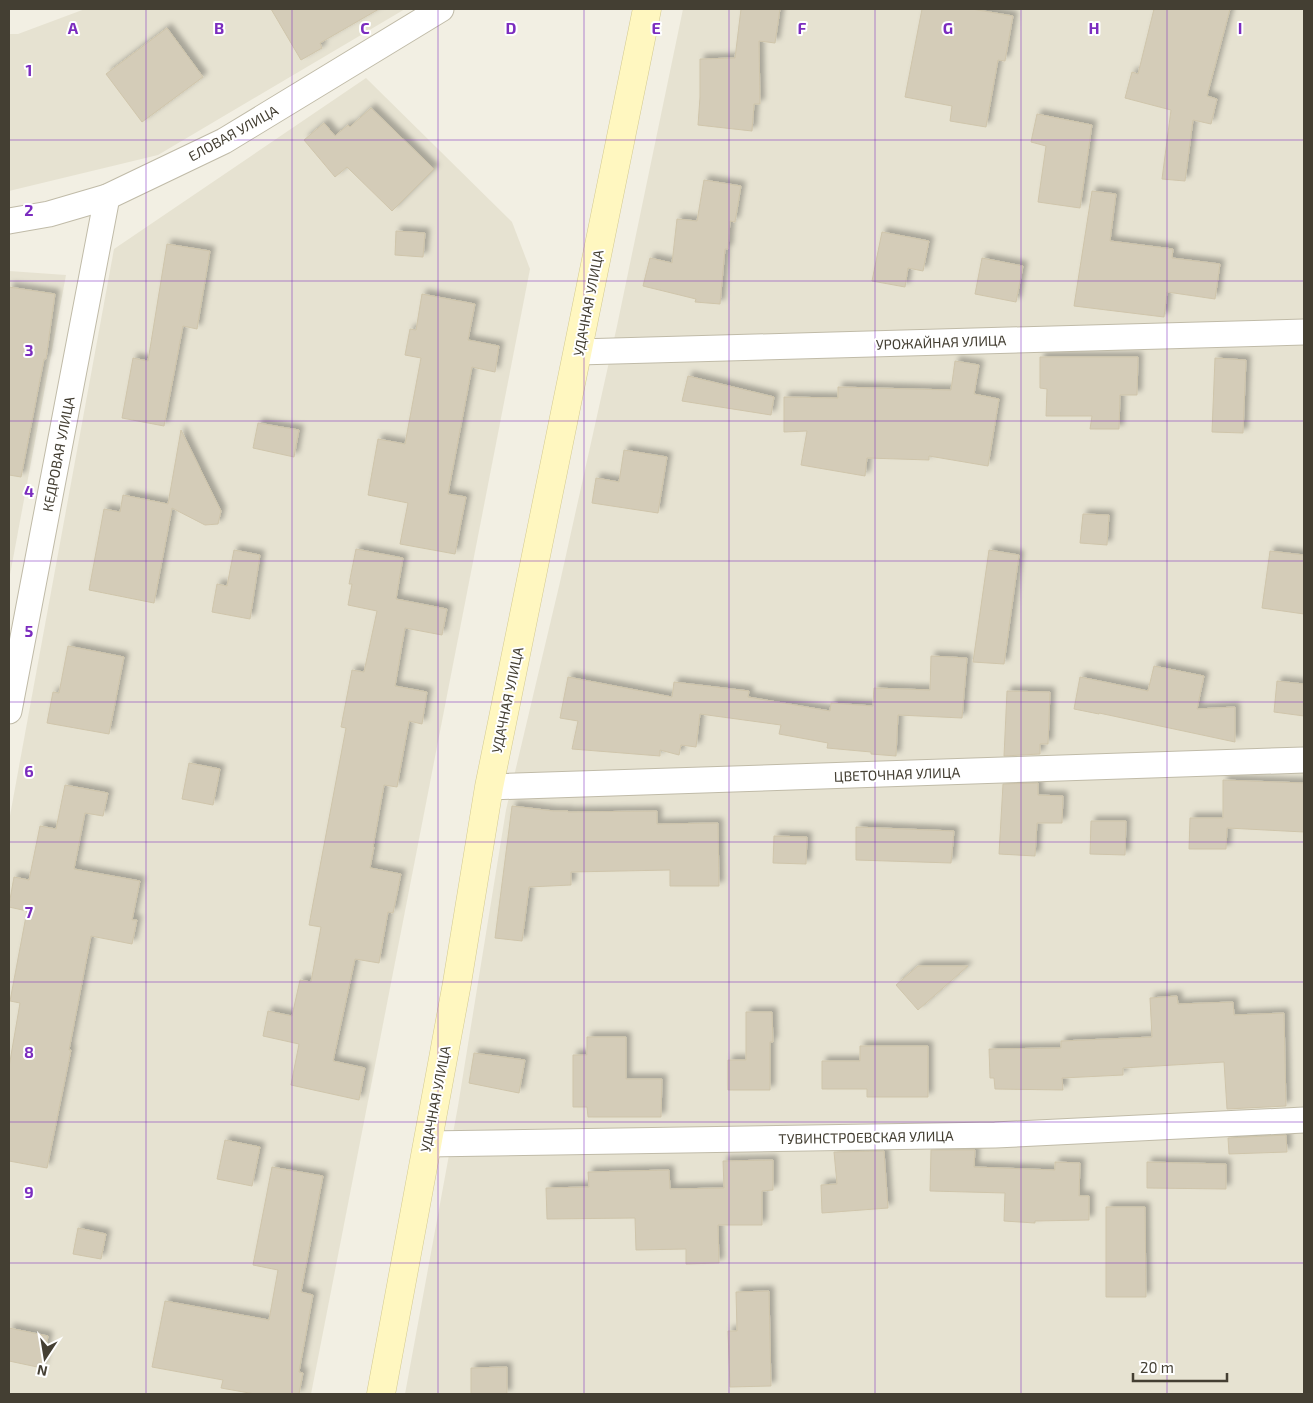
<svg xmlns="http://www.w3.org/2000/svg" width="1313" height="1403" font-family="'Exo 2',sans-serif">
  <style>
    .residential { fill: #e6e2d1 }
    .building { fill: #d4ccb8; stroke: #cfc5ab; filter: url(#shadow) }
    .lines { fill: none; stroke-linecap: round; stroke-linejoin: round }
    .street-casing { stroke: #c0bba8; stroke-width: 27 }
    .secondary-casing { stroke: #d4ca91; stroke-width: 29 }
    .street { stroke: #fff; stroke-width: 25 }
    .secondary { stroke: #fff7c0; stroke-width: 28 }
    .grid { fill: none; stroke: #7b2cbf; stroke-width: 1; stroke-opacity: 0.55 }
    .labels { text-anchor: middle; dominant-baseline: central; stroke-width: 4; stroke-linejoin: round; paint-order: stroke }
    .street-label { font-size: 14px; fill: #443f33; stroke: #fff }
    .grid-label { font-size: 16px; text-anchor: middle; font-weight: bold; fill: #7b2cbf; stroke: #fff; stroke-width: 4; stroke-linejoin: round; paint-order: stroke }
  </style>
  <defs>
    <filter id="shadow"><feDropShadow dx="4.5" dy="-4.5" stdDeviation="2.5" flood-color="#0004"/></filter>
  </defs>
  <rect width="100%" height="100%" fill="#f2efe3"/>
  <!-- residential -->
  <g class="residential">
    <path d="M85 9H405L158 155 9 191V34H18Z"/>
    <path d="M683 9H1304V1394H405L458 1106 506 810 560 582 617 326Z"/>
    <path d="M366 78 512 222 530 269 311 1394H9V821L114 249Z"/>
    <path d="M9 271 66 275 9 580Z"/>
  </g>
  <!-- building -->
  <g class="building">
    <path d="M271 9H379L320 43 322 48 301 60Z"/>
    <path d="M741 9H780L775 43 759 41 760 104H754L752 131 698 125 700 97V59L735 58Z"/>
    <path d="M922 9H972L1013 16 1005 61 998 60 986 127 950 121 952 106 905 97Z"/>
    <path d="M1154 9H1230L1207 96 1217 99 1211 124 1193 120 1185 181 1162 179 1171 110 1125 98 1132 72 1138 74Z"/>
    <path d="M167 28 203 77 142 122 106 74Z"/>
    <path d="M371 108 434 169 392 211 347 167 335 177 304 140 324 123 335 136 348 125 350 127Z"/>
    <path d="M1037 114 1092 125 1080 208 1038 202 1046 146 1031 142Z"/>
    <path d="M704 180 741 186 735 222 730 221 728 249H725L720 304 695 302 696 299 643 286 650 258 672 263 677 219 697 221Z"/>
    <path d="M1092 191 1116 194 1110 241 1173 249 1172 258 1220 264 1215 299 1167 292 1164 317 1074 306Z"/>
    <path d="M396 231 425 233 423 257 395 255Z"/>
    <path d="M882 232 929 241 923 271 908 268 905 287 872 281Z"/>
    <path d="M167 244 210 251 197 329 183 326 164 426 122 418 133 358 148 361Z"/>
    <path d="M982 258 1023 266 1016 302 975 294Z"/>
    <path d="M9 287 55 294 46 359H44L21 477 9 475Z"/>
    <path d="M422 294 475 304 468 340 499 346 495 372 472 367 448 494 466 497 455 554 400 544 408 503 368 495 378 439 405 444 421 358 405 355 410 329 416 330Z"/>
    <path d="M1040 357H1138L1137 395H1120L1119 429H1090L1092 416H1046L1047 389 1040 388Z"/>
    <path d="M1215 358 1246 360 1243 433 1212 432Z"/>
    <path d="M955 361 979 365 974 394 999 399 988 466 929 456V460L867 458 865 476 801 465 807 431 784 432V397L838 398V387L951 390Z"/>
    <path d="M688 376 774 397 771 415 682 401Z"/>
    <path d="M258 423 299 430 294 457 253 448Z"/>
    <path d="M181 430 221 511 218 524 205 525 172 508 154 603 89 590 104 509 120 512 123 495 168 504Z"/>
    <path d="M624 450 667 457 658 513 592 503 596 478 619 482Z"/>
    <path d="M1083 514 1109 515 1107 545 1080 543Z"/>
    <path d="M356 549 403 558 396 599 447 609 442 635 405 628 395 686 427 692 422 724 409 721 397 787 384 785 373 847H374L370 868 401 874 393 913 388 912 379 963 355 959 333 1061 365 1068 359 1100 291 1085 299 1044 263 1036 268 1011 292 1016 300 980 311 982 321 927 309 925 346 728 341 727 352 670 364 672 377 611 348 605 352 584H349Z"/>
    <path d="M234 550 260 555 250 619 212 612 217 584 227 586Z"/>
    <path d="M989 550 1019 555 1004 664 973 662Z"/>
    <path d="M1270 551 1304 555V614L1262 608Z"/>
    <path d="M68 646 124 657 109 734 47 723 53 692 59 693Z"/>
    <path d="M931 656 967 658 962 718 898 715 896 756 871 754V752L827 748 828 743 779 734 781 725 700 714 696 747 681 745 679 755 660 750V756L572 749 578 721 560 718 568 677 672 697 674 682 749 691 748 697 830 711 831 703 873 706 874 688 930 690Z"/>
    <path d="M1154 666 1204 676 1197 709 1235 707V742L1099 713V714L1074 709 1080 677 1148 691Z"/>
    <path d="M1277 681 1304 684V716L1274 712Z"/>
    <path d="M1007 691 1050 692 1048 744H1040V754L1004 756Z"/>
    <path d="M189 763 220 769 213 805 182 799Z"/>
    <path d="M1223 780 1304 783V832L1227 828 1226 849H1189L1190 818H1223Z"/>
    <path d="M1038 783V795L1063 796 1062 823H1037L1035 856 999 854 1003 784Z"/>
    <path d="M65 785 108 793 103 816 85 813 74 869 140 881 132 920H137L132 944 91 936 69 1050H71L47 1168 9 1161V1067L20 1003 10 1001 27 911 9 907V905L14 877 29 880 40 826 56 829Z"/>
    <path d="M512 806 554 811H568V812L657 811V824L718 823 719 886H670V870L571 872V885L529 887 522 941 495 938Z"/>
    <path d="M1091 821H1126L1125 855 1090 854Z"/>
    <path d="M856 827 954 831 951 863 856 860Z"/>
    <path d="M774 836 807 837 806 864 773 863Z"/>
    <path d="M918 966H968L918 1010 896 985Z"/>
    <path d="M1177 996 1178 1004 1233 1002 1234 1015 1284 1013 1286 1106 1227 1109 1224 1062 1123 1068V1075L1062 1078 1063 1090 995 1089 994 1078H990L989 1049 1061 1048V1041L1152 1037 1150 998Z"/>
    <path d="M746 1012H772L773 1042H770V1090H728V1060H746Z"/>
    <path d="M587 1037H626V1079H662L661 1117H588L587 1107H573V1055H587Z"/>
    <path d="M860 1046H928V1097H867V1089H822V1061H860Z"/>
    <path d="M474 1053 525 1060 519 1093 469 1083Z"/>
    <path d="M1286 1135 1287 1152 1229 1154 1228 1138Z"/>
    <path d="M225 1140 260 1147 252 1186 217 1179Z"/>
    <path d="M931 1150H975L974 1167 1055 1170V1162L1080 1163 1079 1196H1089V1220L1035 1221V1223L1004 1221 1005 1193 930 1191Z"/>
    <path d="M884 1151 888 1208 822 1213 821 1185 837 1184 834 1152Z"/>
    <path d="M773 1160V1190L762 1191V1225H718L719 1263 686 1264V1249L636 1250 635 1218 547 1219 546 1188 589 1187 588 1172 669 1170 670 1189 724 1188 723 1161Z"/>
    <path d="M1147 1162 1226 1164V1189L1147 1188Z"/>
    <path d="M272 1167 323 1176 301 1292 313 1295 299 1372 303 1373 299 1394H255L221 1388 223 1380 152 1367 165 1301 269 1320 278 1270 253 1265Z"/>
    <path d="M1106 1207H1145L1146 1297H1106Z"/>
    <path d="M78 1228 106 1234 101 1259 73 1254Z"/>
    <path d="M769 1291 771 1386 730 1387 728 1331H737L736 1292Z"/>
    <path d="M9 1328 48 1336 42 1368 9 1361Z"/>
    <path d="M507 1367V1394H471V1368Z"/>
  </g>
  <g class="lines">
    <defs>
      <g id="street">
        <path d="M9 221 49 214 107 197 224 141 441 9"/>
        <path d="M578 352 1304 332"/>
        <path d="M9 711 107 197"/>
        <path d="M489 787 1304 760"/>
        <path d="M427 1144 995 1135 1304 1120"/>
      </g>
      <path id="secondary" d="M381 1394 457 983 489 787 647 9"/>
    </defs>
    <!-- street casing -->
    <use href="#street" class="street-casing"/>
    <!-- secondary casing -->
    <use href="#secondary" class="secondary-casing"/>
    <!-- street -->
    <use href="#street" class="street"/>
    <!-- secondary -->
    <use href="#secondary" class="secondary"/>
  </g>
  <!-- grid -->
  <path class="grid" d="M146 9V1394M292 9V1394M438 9V1394M584 9V1394M729 9V1394M875 9V1394M1021 9V1394M1167 9V1394M9 140H1304M9 281H1304M9 421H1304M9 561H1304M9 702H1304M9 842H1304M9 982H1304M9 1122H1304M9 1263H1304"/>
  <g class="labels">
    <!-- street labels -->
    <g class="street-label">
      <text transform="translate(233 133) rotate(-29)">ЕЛОВАЯ УЛИЦА</text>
      <text transform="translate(588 303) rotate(-79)">УДАЧНАЯ УЛИЦА</text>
      <text transform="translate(941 342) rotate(-2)">УРОЖАЙНАЯ УЛИЦА</text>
      <text transform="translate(58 454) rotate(-79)">КЕДРОВАЯ УЛИЦА</text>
      <text transform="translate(507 700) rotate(-78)">УДАЧНАЯ УЛИЦА</text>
      <text transform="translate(897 774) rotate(-2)">ЦВЕТОЧНАЯ УЛИЦА</text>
      <text transform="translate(435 1099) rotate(-79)">УДАЧНАЯ УЛИЦА</text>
      <text transform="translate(866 1137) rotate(-1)">ТУВИНСТРОЕВСКАЯ УЛИЦА</text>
    </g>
  </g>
  <g class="grid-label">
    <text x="73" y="34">A</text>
    <text x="219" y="34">B</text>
    <text x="365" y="34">C</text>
    <text x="511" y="34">D</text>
    <text x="656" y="34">E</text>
    <text x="802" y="34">F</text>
    <text x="948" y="34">G</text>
    <text x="1094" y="34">H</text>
    <text x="1240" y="34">I</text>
    <text x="29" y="76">1</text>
    <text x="29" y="216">2</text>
    <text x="29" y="356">3</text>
    <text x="29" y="497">4</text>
    <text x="29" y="637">5</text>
    <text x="29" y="777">6</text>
    <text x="29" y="918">7</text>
    <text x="29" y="1058">8</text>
    <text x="29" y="1198">9</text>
  </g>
  <!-- border -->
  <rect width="1313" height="1403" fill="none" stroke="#443f33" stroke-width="20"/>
  <!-- north arrow -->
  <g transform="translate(45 1358) rotate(192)" stroke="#ffffff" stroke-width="4" paint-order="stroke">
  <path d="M0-4L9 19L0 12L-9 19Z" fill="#443f33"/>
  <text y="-8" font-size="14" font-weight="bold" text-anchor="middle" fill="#443f33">N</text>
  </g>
  <!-- scale -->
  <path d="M1133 1373v8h94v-8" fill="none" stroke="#443f33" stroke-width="2.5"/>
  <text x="1140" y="1373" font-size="15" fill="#443f33" stroke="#ffffff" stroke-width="4" paint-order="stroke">20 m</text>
</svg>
